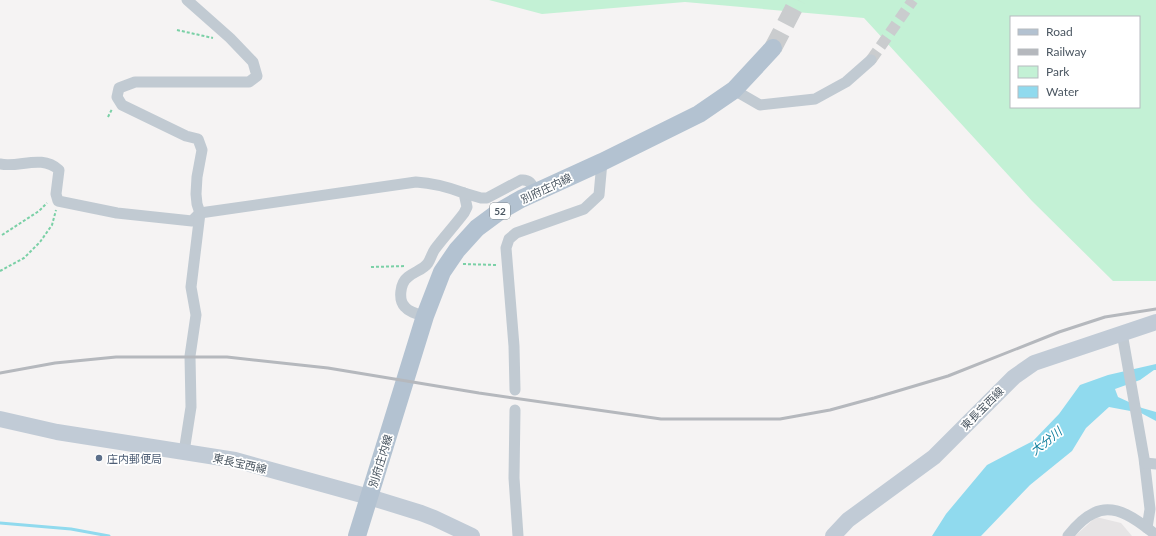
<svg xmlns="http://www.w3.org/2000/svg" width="1156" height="536" font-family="Lato,'Noto Sans JP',sans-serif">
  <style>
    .education { fill: #e6e4e5 }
    .green { fill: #c3f1d5; fill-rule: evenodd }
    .water { fill: #90daee }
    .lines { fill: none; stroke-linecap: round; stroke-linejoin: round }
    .stream { stroke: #90daee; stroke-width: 3 }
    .minor-tunnel { stroke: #caccce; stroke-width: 11; stroke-dasharray: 11 5.5; stroke-linecap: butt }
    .primary-tunnel { stroke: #caccce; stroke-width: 18; stroke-dasharray: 18 9; stroke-linecap: butt }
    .path { stroke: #7ad0a6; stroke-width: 2; stroke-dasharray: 3 2; stroke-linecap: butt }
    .minor { stroke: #c1cad2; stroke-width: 11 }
    .secondary { stroke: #c1cbd6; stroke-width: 16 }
    .primary { stroke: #b3c2d1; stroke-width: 18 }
    .rail { stroke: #b5b8bd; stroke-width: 3 }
    .service-dot { fill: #5c6f8a; stroke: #fff; stroke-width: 1.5 }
    .labels { text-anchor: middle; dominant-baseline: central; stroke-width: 3.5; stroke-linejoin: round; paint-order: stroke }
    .shield { fill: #fff; stroke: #808990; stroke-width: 1 }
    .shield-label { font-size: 10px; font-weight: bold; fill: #4a5661 }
    .street-label { font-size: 11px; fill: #4a5661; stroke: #fff }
    .service-label { font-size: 11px; fill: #4e5e75; stroke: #fff; text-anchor: start }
    .water-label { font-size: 12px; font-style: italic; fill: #0c7c9b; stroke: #fff }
  </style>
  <rect width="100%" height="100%" fill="#f5f3f3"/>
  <!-- education -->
  <path class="education" d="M1096 517 1121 523 1132 536H1075Z"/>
  <!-- green -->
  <path class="green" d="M489 0H1156V281H1113L1032 201 864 18 685 2 542 14ZM1011 17H1139V107H1011Z"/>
  <!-- water -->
  <path class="water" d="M1156 364V370H1154L1140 380 1115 389 1118 397 1142 408 1156 412V421L1141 413 1109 407 1086 428 1072 451 1030 485 981 536H932L946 514 987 465 1033 441 1059 414 1080 385 1108 375Z"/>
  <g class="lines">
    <!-- stream -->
    <path class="stream" d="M0 523 71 529 109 536"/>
    <!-- minor-tunnel -->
    <path class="minor-tunnel" d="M871 60 913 0"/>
    <!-- primary-tunnel -->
    <path class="primary-tunnel" d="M773 48 798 0"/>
    <!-- path -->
    <g class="path">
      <path d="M177 30 213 38"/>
      <path d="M108 117 112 109"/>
      <path d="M2 235 39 211 47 203"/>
      <path d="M463 264 497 265"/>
      <path d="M371 267 406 266"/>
      <path d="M0 271 24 258 40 242 52 225 56 210"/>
    </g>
    <!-- minor -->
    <g class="minor">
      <path d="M734 90 760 105 815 99 846 82 871 60"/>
      <path d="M0 164C20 168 41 154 59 170L56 194 58 201 117 213 192 221 200 213 416 182C433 183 448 187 464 193L467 207 464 213C455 225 444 237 435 249 432 253 431 258 428 263 423 270 415 271 408 277 400 283 398 300 405 307 410 313 418 314 425 316"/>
      <path d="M464 193 481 198H487L521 180C530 179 532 185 536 192"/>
      <path d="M1122 333 1144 458 1150 509 1147 528"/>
      <path d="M515 390 514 346 506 248 509 239 516 233 584 209 599 195 602 162"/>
      <path d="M515 410 514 478 518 536"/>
      <path d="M184 452 191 407 190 356 196 315 191 287 200 213 197 204 196 194 197 177 202 150 198 139 186 136 122 105 117 97 119 88 135 82H249L257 76 253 62 230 38 187 0"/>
      <path d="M1145 463 1156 464"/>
      <path d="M1068 536C1075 527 1083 518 1094 513 1116 502 1140 522 1156 535"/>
    </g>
    <!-- secondary -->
    <g class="secondary">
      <path d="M0 419 57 432 235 460 369 497 421 513 434 518 472 536"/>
      <path d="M833 536 848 520 934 457 1014 377 1034 363 1156 322"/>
    </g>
    <!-- primary -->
    <path class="primary" d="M357 536 425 316 442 272 457 250 477 228 500 211 521 199 602 162 699 114 734 90 773 48"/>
    <!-- rail -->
    <path class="rail" d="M0 373 55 363 116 357H227L328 368 479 393 661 419H780L830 410 874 398 948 376 1059 332 1105 317 1156 309"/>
  </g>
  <!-- markers -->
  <circle class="service-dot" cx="99" cy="458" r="4"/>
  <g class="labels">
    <!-- shield labels -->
    <rect class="shield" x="490" y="203" width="20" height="16" rx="3"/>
    <g class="shield-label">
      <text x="500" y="211">52</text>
    </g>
    <!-- street labels -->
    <g class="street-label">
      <text transform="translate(546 188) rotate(-25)">別府庄内線</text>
      <text transform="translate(982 408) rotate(-45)">東長宝西線</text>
      <text transform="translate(380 461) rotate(-73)">別府庄内線</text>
      <text transform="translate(240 463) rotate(13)">東長宝西線</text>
    </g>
    <!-- service labels -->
    <g class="service-label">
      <text x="107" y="458">庄内郵便局</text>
    </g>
    <!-- water labels -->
    <g class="water-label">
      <text transform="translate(1046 441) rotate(-39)">大分川</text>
    </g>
  </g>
  <!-- legend -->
  <rect x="1010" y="16" width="130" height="92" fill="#ffffff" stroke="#b7bbc0"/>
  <rect x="1018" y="29" width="20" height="6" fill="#b3c2d1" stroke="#b7bbc0"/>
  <text x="1046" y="36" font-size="12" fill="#4a5661">Road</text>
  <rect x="1018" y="49" width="20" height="6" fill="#b5b8bd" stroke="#b7bbc0"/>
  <text x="1046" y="56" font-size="12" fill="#4a5661">Railway</text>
  <rect x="1018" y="66" width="20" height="12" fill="#c3f1d5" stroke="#b7bbc0"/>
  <text x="1046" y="76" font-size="12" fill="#4a5661">Park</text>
  <rect x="1018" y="86" width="20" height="12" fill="#90daee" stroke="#b7bbc0"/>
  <text x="1046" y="96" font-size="12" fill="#4a5661">Water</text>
</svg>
